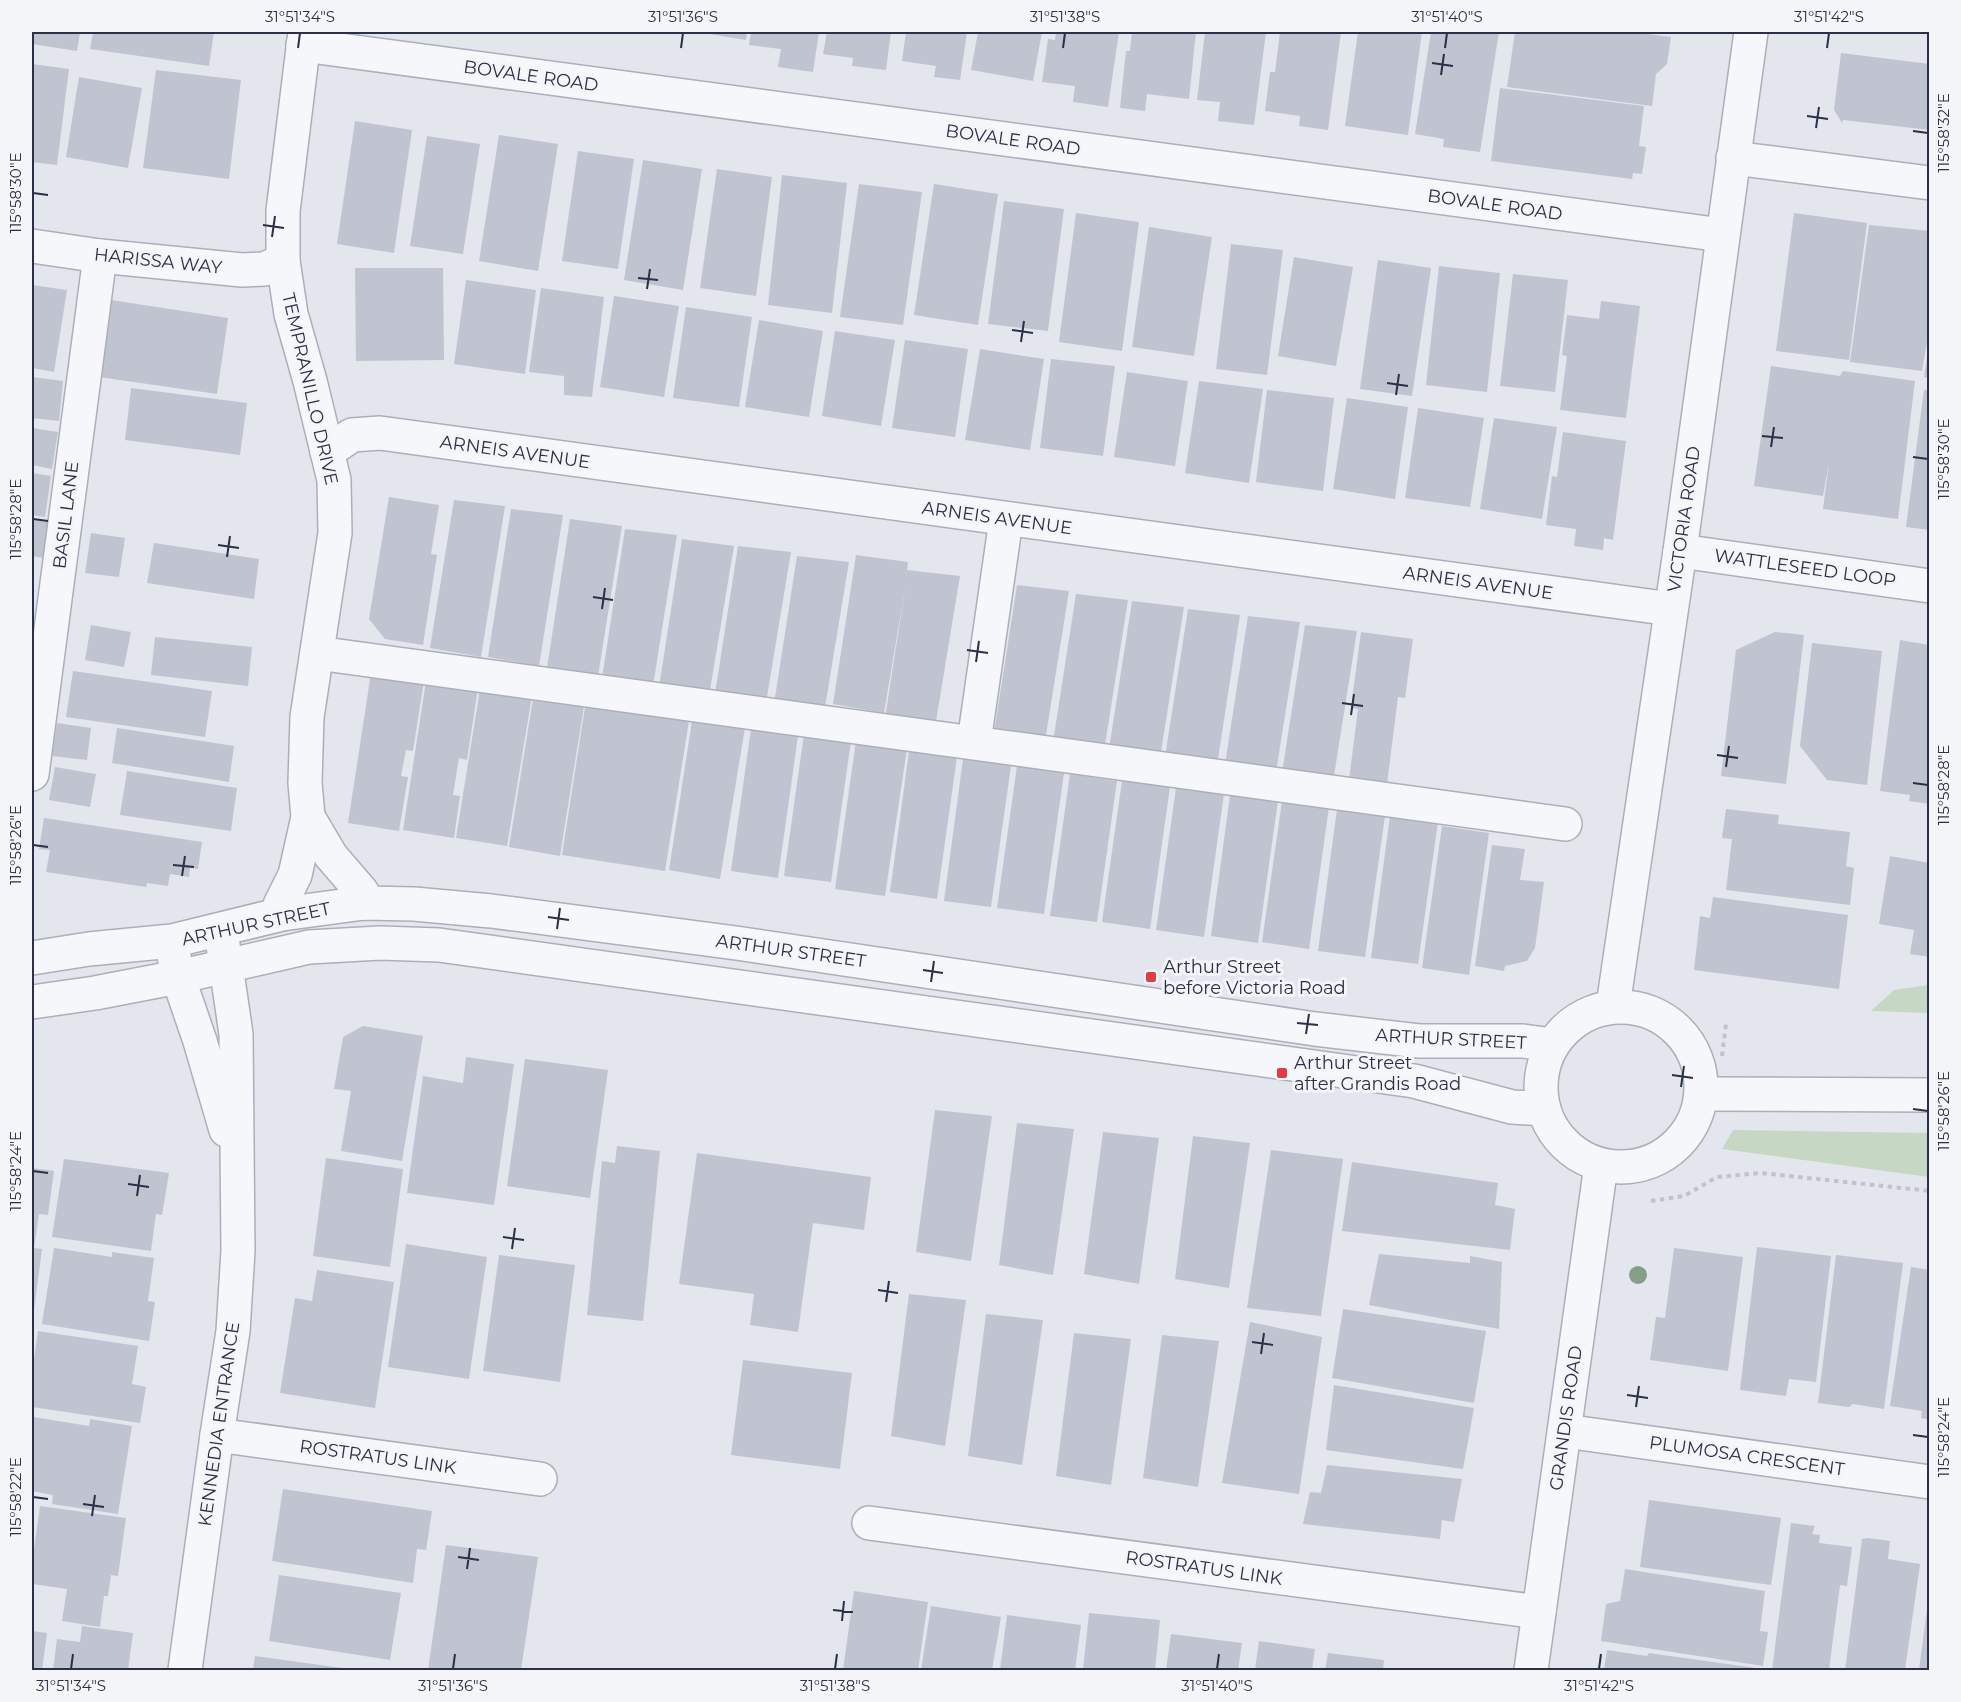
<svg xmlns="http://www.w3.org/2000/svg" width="1961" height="1702" font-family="Montserrat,sans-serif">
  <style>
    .green { fill: #c6d7c3 }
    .building { fill: #c0c4d0 }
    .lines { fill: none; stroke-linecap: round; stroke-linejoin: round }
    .minor-casing { stroke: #abafba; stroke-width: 36 }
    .path { stroke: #c1c3cb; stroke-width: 4; stroke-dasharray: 4.5 4.5; stroke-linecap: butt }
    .minor { stroke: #f6f7fa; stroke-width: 33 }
    .tree { fill: #859e87 }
    .ticks { fill: none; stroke: #293047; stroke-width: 2 }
    .poi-dot { fill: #db3e43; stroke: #f3f5f9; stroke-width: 2 }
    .labels { text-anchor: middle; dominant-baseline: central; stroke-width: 6; stroke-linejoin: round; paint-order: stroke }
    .street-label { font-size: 18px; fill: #293047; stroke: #f3f5f9 }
    .poi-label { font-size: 18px; fill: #293047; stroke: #f3f5f9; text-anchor: start }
    .neatline { fill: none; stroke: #293047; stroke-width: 2 }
    .ticks-label { font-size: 15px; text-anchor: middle; fill: #293047 }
  </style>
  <rect width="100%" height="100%" fill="#e3e6ec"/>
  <!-- green -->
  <g class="green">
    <path d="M1929 985V1013L1871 1011 1894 990Z"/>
    <path d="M1733 1130 1929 1133V1177L1722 1149Z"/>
  </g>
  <!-- building -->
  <g class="building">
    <path d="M32 32H80L77 51 32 44Z"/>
    <path d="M93 32H214L209 66 90 49Z"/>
    <path d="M697 32H747L746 40Z"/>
    <path d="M751 32H819L813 72 778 67 781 49 749 45Z"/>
    <path d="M827 32H891L886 70 852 66 853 58 823 54Z"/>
    <path d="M906 32H967L960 80 934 77 936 66 902 61Z"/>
    <path d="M978 32H1042L1033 81 971 70Z"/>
    <path d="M1056 32H1119L1108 107 1073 102 1075 86 1042 82 1048 39 1055 40Z"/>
    <path d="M1132 32H1196L1189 99 1147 94 1145 111 1120 108 1126 51H1130Z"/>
    <path d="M1205 32H1266L1254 125 1218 121 1220 102 1197 100Z"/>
    <path d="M1280 32H1341L1328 130 1299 126 1300 116 1265 111 1270 72H1275Z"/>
    <path d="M1358 32H1422L1408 135 1345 126Z"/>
    <path d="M1431 32H1499L1480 152 1443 147 1444 139 1415 134Z"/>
    <path d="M1515 32H1633L1671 37 1667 64 1656 74 1652 106 1507 87Z"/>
    <path d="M1841 53 1930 64V130L1843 120 1842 123 1834 110Z"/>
    <path d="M32 64 69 69 57 165 32 162Z"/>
    <path d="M156 70 241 80 229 179 143 168Z"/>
    <path d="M79 77 142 88 128 168 66 157Z"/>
    <path d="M1500 88 1644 106 1639 146 1646 147 1642 174 1633 173 1632 179 1491 161Z"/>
    <path d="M355 121 412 130 394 253 337 244Z"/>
    <path d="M499 135 558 144 538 271 479 261Z"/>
    <path d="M427 136 480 144 463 254 410 246Z"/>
    <path d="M578 151 634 159 618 269 562 261Z"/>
    <path d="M643 160 702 169 683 290 624 280Z"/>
    <path d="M717 169 772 177 756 296 700 288Z"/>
    <path d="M782 175 847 183 832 313 768 305Z"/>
    <path d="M859 184 922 192 903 325 840 317Z"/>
    <path d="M934 184 998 194 978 325 914 315Z"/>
    <path d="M1004 201 1064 209 1048 331 988 324Z"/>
    <path d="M1076 213 1139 222 1122 351 1059 342Z"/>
    <path d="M1794 213 1867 223 1849 360 1776 351Z"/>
    <path d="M1869 225 1930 231V325L1922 371 1850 362Z"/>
    <path d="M1149 227 1212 237 1194 356 1132 347Z"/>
    <path d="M1231 244 1283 250 1267 375 1216 369Z"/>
    <path d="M1294 257 1353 267 1336 366 1278 356Z"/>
    <path d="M1378 260 1431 268 1412 396 1360 389Z"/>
    <path d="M1439 266 1500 273 1487 392 1426 385Z"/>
    <path d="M355 268H443L444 360 356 361Z"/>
    <path d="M1513 274 1568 280 1555 392 1500 386Z"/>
    <path d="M466 280 536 290 525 374 454 364Z"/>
    <path d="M32 285 67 290 54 372 32 368Z"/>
    <path d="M541 288 604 297 592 397 564 395V376L529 372Z"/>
    <path d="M614 296 679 306 664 397 600 387Z"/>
    <path d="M111 300 228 318 217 394 99 377Z"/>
    <path d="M1601 301 1640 306 1626 418 1560 410 1567 356 1562 355 1567 315 1599 319Z"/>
    <path d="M686 307 752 317 739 407 673 398Z"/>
    <path d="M759 320 823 331 809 417 745 407Z"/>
    <path d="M835 331 895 340 881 426 822 416Z"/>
    <path d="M905 340 968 349 955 437 892 428Z"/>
    <path d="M980 349 1044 359 1030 450 965 440Z"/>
    <path d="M1928 351H1930V378L1924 377Z"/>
    <path d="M1051 359 1115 366 1103 456 1040 448Z"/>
    <path d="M1771 366 1840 376 1843 371 1915 381 1898 519 1823 509 1829 463 1823 496 1754 486Z"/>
    <path d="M1127 372 1188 381 1175 466 1114 457Z"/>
    <path d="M32 377 63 381 59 421 32 418Z"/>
    <path d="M1199 381 1263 389 1249 483 1185 473Z"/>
    <path d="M131 388 247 403 240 455 125 440Z"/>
    <path d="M1267 390 1334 398 1323 491 1256 482Z"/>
    <path d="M1924 390H1930V530L1906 527Z"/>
    <path d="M1347 398 1408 407 1395 499 1333 489Z"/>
    <path d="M1418 408 1484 418 1470 507 1405 498Z"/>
    <path d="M1494 418 1557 427 1542 519 1480 509Z"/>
    <path d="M32 428 58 432 52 469 32 465Z"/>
    <path d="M1563 432 1626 441 1613 540 1604 538 1603 550 1574 546 1576 529 1546 525 1552 476 1557 477Z"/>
    <path d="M32 473 51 476 45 517 32 515Z"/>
    <path d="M389 497 439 505 431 554 437 555 423 645 385 639 369 619Z"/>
    <path d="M454 500 505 506 481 657 430 648Z"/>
    <path d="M511 509 563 515 539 666 488 657Z"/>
    <path d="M570 519 622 526 598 676 547 668Z"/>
    <path d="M32 520 48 522 44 558 32 556Z"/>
    <path d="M625 529 677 535 653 686 602 678Z"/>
    <path d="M91 533 125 538 119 577 85 573Z"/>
    <path d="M682 539 734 546 709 696 659 687Z"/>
    <path d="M154 543 259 559 254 599 147 583Z"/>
    <path d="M738 546 791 552 766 703 715 694Z"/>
    <path d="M856 555 908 562 907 570 960 576 935 727 885 718 906 583 884 713 833 704Z"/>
    <path d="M797 556 849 562 824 713 774 704Z"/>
    <path d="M1017 585 1069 591 1045 741 994 733Z"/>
    <path d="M1076 594 1128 600 1104 751 1053 742Z"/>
    <path d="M1132 601 1184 607 1160 758 1109 749Z"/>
    <path d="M1188 609 1240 615 1217 766 1165 757Z"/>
    <path d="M1248 616 1300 622 1276 772 1225 764Z"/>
    <path d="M91 625 131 632 124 667 85 660Z"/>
    <path d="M1305 625 1357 631 1333 782 1282 773Z"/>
    <path d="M1361 632 1413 639 1405 698 1398 697 1387 784 1349 780 1358 709 1351 708Z"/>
    <path d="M1775 632 1804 635 1786 784 1721 776 1736 650Z"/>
    <path d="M155 637 252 647 248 686 151 675Z"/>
    <path d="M1900 640 1929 645 1930 804 1909 801 1910 795 1880 791Z"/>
    <path d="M1812 643 1882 651 1867 785 1827 780 1800 746Z"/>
    <path d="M73 671 212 691 205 737 66 717Z"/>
    <path d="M371 673 424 681 413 751 406 750 401 776 408 777 399 831 348 823Z"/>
    <path d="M426 681 478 688 467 760 459 758 453 795 460 796 454 838 403 830Z"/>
    <path d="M480 689 532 696 507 846 456 838Z"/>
    <path d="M533 699 584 706 560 856 509 847Z"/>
    <path d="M585 707 689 721 665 871 562 855Z"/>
    <path d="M692 721 745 728 720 879 669 870Z"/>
    <path d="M57 723 91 728 87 760 52 756Z"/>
    <path d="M117 728 234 746 229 782 112 763Z"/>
    <path d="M751 729 798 736 778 878 731 871Z"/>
    <path d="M804 734 851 741 831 882 784 876Z"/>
    <path d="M856 741 907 749 885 896 835 889Z"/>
    <path d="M909 751 957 757 937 899 890 892Z"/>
    <path d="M963 759 1011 766 991 907 944 901Z"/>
    <path d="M1017 766 1064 773 1044 914 997 908Z"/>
    <path d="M55 767 96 774 90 807 49 800Z"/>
    <path d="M127 771 237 788 231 831 120 815Z"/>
    <path d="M1070 774 1117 781 1097 922 1050 916Z"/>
    <path d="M1122 781 1170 787 1150 929 1102 922Z"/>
    <path d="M1176 788 1224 794 1204 937 1156 930Z"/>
    <path d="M1230 795 1278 801 1258 943 1211 936Z"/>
    <path d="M1282 801 1329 807 1309 949 1262 942Z"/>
    <path d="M1337 809 1385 816 1365 957 1318 951Z"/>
    <path d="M1726 809 1779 815 1778 824 1850 832 1846 866 1854 868 1850 905 1726 890 1732 839 1722 838Z"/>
    <path d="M1390 816 1438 822 1418 964 1371 958Z"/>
    <path d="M44 818 202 842 198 869 190 868 189 877 170 874 168 886 147 883 146 887 46 872 50 850 39 849Z"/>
    <path d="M1442 826 1489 833 1469 975 1422 968Z"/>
    <path d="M1492 845 1525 849 1520 880 1544 882 1535 948 1527 961 1505 966 1504 971 1475 966Z"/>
    <path d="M1890 856 1930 863V957L1910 954 1914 930 1879 924Z"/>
    <path d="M1713 897 1848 915 1839 989 1694 970 1700 916 1710 918Z"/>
    <path d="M363 1026 423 1036 402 1161 341 1151 351 1091 334 1089 343 1037Z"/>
    <path d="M466 1057 514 1064 494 1205 407 1193 423 1076 463 1083Z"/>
    <path d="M525 1059 608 1070 590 1198 507 1186Z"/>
    <path d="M935 1110 992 1116 971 1261 916 1252Z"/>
    <path d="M1017 1123 1074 1129 1053 1275 999 1265Z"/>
    <path d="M1103 1132 1159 1138 1139 1284 1084 1274Z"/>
    <path d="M1193 1136 1250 1143 1229 1288 1175 1279Z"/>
    <path d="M617 1146 660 1151 643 1321 587 1315 602 1161 615 1163Z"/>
    <path d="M1271 1150 1343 1159 1321 1316 1247 1308Z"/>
    <path d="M697 1153 871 1177 864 1230 813 1223 798 1332 750 1325 754 1294 679 1284Z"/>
    <path d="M326 1158 403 1169 390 1267 313 1256Z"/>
    <path d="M64 1159 169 1173 162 1215 156 1214 151 1251 52 1237Z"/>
    <path d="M1352 1162 1498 1183 1495 1205 1515 1209 1510 1250 1342 1231Z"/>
    <path d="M32 1168 54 1171 48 1215 39 1214 34 1248 42 1249 34 1310H32Z"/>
    <path d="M406 1244 487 1257 469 1379 388 1367Z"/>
    <path d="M1757 1247 1831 1256 1816 1382 1789 1379 1786 1396 1740 1390Z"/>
    <path d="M54 1248 112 1257V1252L154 1258 148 1301 155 1302 149 1341 42 1324Z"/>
    <path d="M1674 1248 1743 1257 1728 1371 1650 1360 1656 1317 1665 1318Z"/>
    <path d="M1379 1254 1470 1263V1256L1502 1262 1499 1329 1369 1305Z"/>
    <path d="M499 1255 575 1265 560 1382 483 1371Z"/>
    <path d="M1836 1255 1903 1263 1884 1409 1853 1404 1849 1407 1818 1403Z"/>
    <path d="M1911 1267 1930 1270V1420L1921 1418 1922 1411 1890 1406Z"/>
    <path d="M317 1270 394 1282 375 1408 280 1393 295 1298 312 1301Z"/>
    <path d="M909 1294 966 1300 945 1446 891 1436Z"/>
    <path d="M1343 1309 1486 1331 1474 1403 1332 1378Z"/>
    <path d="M986 1314 1043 1320 1022 1465 968 1456Z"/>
    <path d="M1250 1322 1322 1337 1299 1494 1222 1483Z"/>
    <path d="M38 1331 138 1346 132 1384 146 1387 140 1423 32 1407V1372Z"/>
    <path d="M1074 1333 1131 1339 1111 1485 1056 1476Z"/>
    <path d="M1162 1335 1219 1341 1198 1487 1143 1478Z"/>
    <path d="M743 1360 852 1373 840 1469 731 1455Z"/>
    <path d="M1334 1385 1474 1408 1463 1469 1326 1450Z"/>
    <path d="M33 1417 89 1426 90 1419 132 1426 118 1514 52 1504 53 1495 32 1491V1429Z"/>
    <path d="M1327 1465 1462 1479 1454 1522 1442 1520 1440 1539 1303 1524 1310 1492 1321 1493Z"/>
    <path d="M283 1489 432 1511 426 1550 417 1549 413 1583 272 1561Z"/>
    <path d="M1649 1500 1781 1518 1771 1585 1640 1567Z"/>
    <path d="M40 1506 126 1518 118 1576 111 1575 108 1596H104L100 1627 62 1621 67 1589 32 1584V1564Z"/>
    <path d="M1791 1523 1815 1526 1812 1534 1820 1535 1819 1543 1852 1547 1847 1586 1840 1585 1829 1670H1772Z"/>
    <path d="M1868 1538 1890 1541 1888 1559 1920 1564 1905 1670H1845L1862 1539Z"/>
    <path d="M446 1545 538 1557 521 1670H428Z"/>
    <path d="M1625 1569 1765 1591 1760 1631 1768 1632 1763 1666 1601 1641 1606 1604 1620 1601Z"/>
    <path d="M279 1575 401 1593 390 1660 269 1641Z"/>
    <path d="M854 1591 928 1602 918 1670H843Z"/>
    <path d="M1928 1602 1930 1670H1919Z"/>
    <path d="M931 1606 1001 1617 992 1670H921Z"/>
    <path d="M1089 1613 1160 1620 1155 1670H1083Z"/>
    <path d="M1007 1615 1081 1625 1075 1670H1000Z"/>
    <path d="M82 1626 133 1633 128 1670H53L57 1639 80 1642Z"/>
    <path d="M32 1631 47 1633 42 1670H32Z"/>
    <path d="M1171 1634 1242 1643 1238 1670H1166Z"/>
    <path d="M1259 1641 1315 1649 1312 1670H1255Z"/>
    <path d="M1607 1650 1647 1656 1649 1653 1756 1668V1670H1604Z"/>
    <path d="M1328 1653 1384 1660 1383 1670H1325Z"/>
    <path d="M255 1656 349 1669V1670H253Z"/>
  </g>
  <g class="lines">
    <defs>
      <g id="minor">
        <path d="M303 45 1722 235"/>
        <path d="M1733 158 1930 183"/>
        <path d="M32 246 100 256 242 270 264 269 283 261"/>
        <path d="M327 452 352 435 380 433 1671 609"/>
        <path d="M1680 551 1930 586"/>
        <path d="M317 653 1565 824"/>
        <path d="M974 742 1006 520"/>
        <path d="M32 774 100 256"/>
        <path d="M308 817 331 856 362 892 364 903"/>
        <path d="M282 914 280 905 295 875 308 817 305 783 307 717 335 533 334 480 310 381 291 314 283 261V211L305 32"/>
        <path d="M174 956 178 977 200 1041 226 1130"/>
        <path d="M32 958 89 949 172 941 282 914 364 903 414 904 491 911 736 943 1315 1029 1419 1041H1523L1552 1045"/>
        <path d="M32 1002 95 993 178 977 309 947 380 943 439 945 1414 1081 1512 1107 1544 1109"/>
        <path d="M1613 1006 1680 551 1751 32"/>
        <circle cx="1621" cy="1087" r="80"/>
        <path d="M1702 1094 1930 1095"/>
        <path d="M1565 1431 1930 1482"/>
        <path d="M217 1435 540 1479"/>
        <path d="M869 1523 1539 1612"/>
        <path d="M185 1670 217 1435 233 1331 238 1251 236 1034 223 945"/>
        <path d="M1531 1670 1601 1165"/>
      </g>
    </defs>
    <!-- minor casing -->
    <use href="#minor" class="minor-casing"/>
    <!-- path -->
    <g class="path">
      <path d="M1722 1056 1726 1024"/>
      <path d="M1651 1201 1684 1196 1717 1177 1761 1173 1930 1191"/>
    </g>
    <!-- minor -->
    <use href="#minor" class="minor"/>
  </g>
  <!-- trees -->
  <circle class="tree" cx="1638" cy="1275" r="9"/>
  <!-- ticks -->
  <path class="ticks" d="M298 48 300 33M681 48 683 33M1063 48 1065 33M1445 48 1447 33M1827 48 1829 33M1432 63 1453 66M1441 75 1444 54M1807 116 1828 119M1816 128 1819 107M1913 131 1928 133M33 193 48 195M263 225 284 228M272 237 275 216M638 278 658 280M647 289 650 269M1012 330 1033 333M1021 342 1024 321M1387 383 1408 386M1396 395 1399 374M1762 436 1783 438M1771 447 1774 427M1913 457 1928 459M33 519 48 521M218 545 239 548M227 557 230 536M593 597 613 600M602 609 605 588M967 650 988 653M976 662 979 641M1342 703 1363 706M1351 715 1354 694M1717 755 1738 758M1726 767 1729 746M1913 783 1928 785M33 845 48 847M173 865 194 867M182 876 185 856M548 917 569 920M557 929 560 908M923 970 943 973M931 982 934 961M1297 1023 1318 1025M1306 1034 1309 1014M1672 1075 1693 1078M1681 1087 1684 1066M1913 1109 1928 1111M33 1171 48 1173M128 1184 149 1187M137 1196 140 1175M503 1237 524 1240M512 1249 515 1228M878 1290 898 1293M886 1302 889 1281M1252 1342 1273 1345M1261 1354 1264 1333M1627 1395 1648 1398M1636 1407 1639 1386M1913 1435 1928 1437M33 1497 48 1499M83 1504 104 1507M92 1516 95 1495M458 1557 479 1560M467 1569 470 1548M833 1610 853 1612M842 1621 844 1601M71 1669 73 1654M453 1669 455 1654M835 1669 837 1654M1217 1669 1219 1654M1599 1669 1601 1654"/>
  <!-- markers -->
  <g class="poi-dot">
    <rect x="1145" y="971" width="12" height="12" rx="3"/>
    <rect x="1276" y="1067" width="12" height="12" rx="3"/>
  </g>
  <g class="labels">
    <!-- street labels -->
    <g class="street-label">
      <text transform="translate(531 76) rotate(8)">BOVALE ROAD</text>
      <text transform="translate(1013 140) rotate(8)">BOVALE ROAD</text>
      <text transform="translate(1495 205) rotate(8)">BOVALE ROAD</text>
      <text transform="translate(158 261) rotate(6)">HARISSA WAY</text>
      <text transform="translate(310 389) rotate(77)">TEMPRANILLO DRIVE</text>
      <text transform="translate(515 452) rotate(8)">ARNEIS AVENUE</text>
      <text transform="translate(66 515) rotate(-83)">BASIL LANE</text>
      <text transform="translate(997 518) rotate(8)">ARNEIS AVENUE</text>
      <text transform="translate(1684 519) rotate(-82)">VICTORIA ROAD</text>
      <text transform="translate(1805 568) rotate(8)">WATTLESEED LOOP</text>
      <text transform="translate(1478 583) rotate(8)">ARNEIS AVENUE</text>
      <text transform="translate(256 924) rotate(-12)">ARTHUR STREET</text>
      <text transform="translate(791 951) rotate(8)">ARTHUR STREET</text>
      <text transform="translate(1451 1039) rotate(3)">ARTHUR STREET</text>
      <text transform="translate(1566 1418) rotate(-82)">GRANDIS ROAD</text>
      <text transform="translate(219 1424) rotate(-82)">KENNEDIA ENTRANCE</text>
      <text transform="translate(1747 1456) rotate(8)">PLUMOSA CRESCENT</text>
      <text transform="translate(378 1457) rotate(8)">ROSTRATUS LINK</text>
      <text transform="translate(1204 1568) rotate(8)">ROSTRATUS LINK</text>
    </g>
    <!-- poi labels -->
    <g class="poi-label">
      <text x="1163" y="967">Arthur Street<tspan x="1163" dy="21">before Victoria Road</tspan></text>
      <text x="1294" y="1063">Arthur Street<tspan x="1294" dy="21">after Grandis Road</tspan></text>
    </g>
  </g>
  <!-- border -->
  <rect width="1961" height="1702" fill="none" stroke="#f3f5f9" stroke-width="66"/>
  <rect x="33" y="33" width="1895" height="1636" class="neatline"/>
  <g class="ticks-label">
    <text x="300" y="22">31°51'34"S</text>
    <text x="683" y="22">31°51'36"S</text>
    <text x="1065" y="22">31°51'38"S</text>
    <text x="1447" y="22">31°51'40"S</text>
    <text x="1829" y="22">31°51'42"S</text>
    <text transform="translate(1944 133) rotate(-90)" y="5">115°58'32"E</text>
    <text transform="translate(16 193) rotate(-90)" y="5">115°58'30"E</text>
    <text transform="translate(1944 459) rotate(-90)" y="5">115°58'30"E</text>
    <text transform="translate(16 519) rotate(-90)" y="5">115°58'28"E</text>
    <text transform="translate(1944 785) rotate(-90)" y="5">115°58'28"E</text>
    <text transform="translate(16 845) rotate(-90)" y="5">115°58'26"E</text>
    <text transform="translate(1944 1111) rotate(-90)" y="5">115°58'26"E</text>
    <text transform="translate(16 1171) rotate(-90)" y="5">115°58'24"E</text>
    <text transform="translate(1944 1437) rotate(-90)" y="5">115°58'24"E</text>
    <text transform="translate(16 1497) rotate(-90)" y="5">115°58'22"E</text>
    <text x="71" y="1691">31°51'34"S</text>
    <text x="453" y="1691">31°51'36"S</text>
    <text x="835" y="1691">31°51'38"S</text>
    <text x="1217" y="1691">31°51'40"S</text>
    <text x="1599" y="1691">31°51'42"S</text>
  </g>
</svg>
